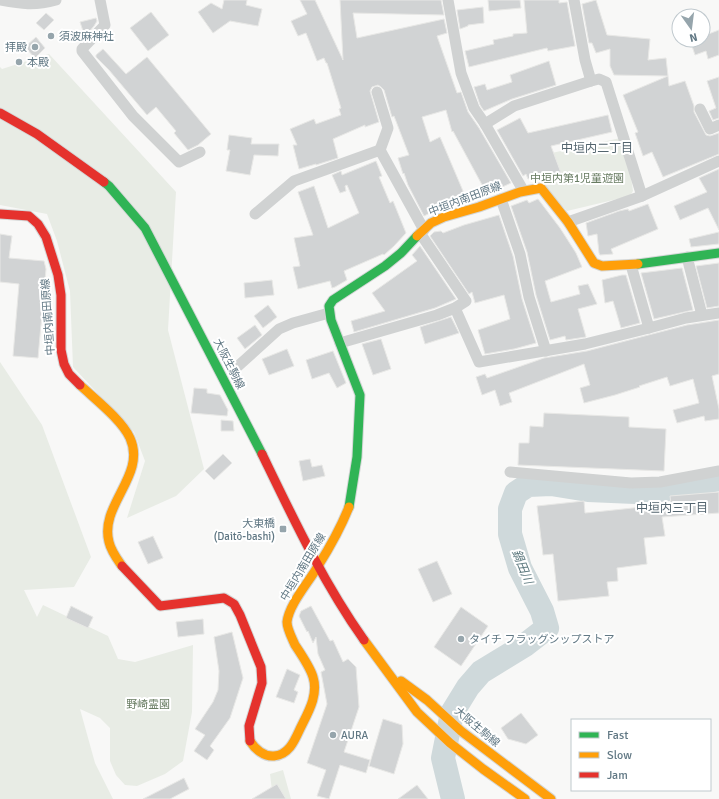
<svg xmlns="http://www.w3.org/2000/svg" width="719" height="799" font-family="Signika,'Noto Sans JP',sans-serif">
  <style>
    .green { fill: #e8ece5 }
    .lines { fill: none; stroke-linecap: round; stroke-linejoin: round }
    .river { stroke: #cfd9db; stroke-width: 24 }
    .building { fill: #d1d3d4; stroke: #e8e8e6 }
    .fast-casing { stroke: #d4d6d6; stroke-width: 11 }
    .slow-casing { stroke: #d4d6d6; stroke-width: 11 }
    .jam-casing { stroke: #d4d6d6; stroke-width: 11 }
    .street { stroke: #d0d2d2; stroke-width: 11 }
    .fast { stroke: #30b455; stroke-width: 9 }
    .slow { stroke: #ff9f0a; stroke-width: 9 }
    .jam { stroke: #e5322d; stroke-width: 9 }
    .poi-dot { fill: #96a5ac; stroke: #fff; stroke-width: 1.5 }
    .labels { text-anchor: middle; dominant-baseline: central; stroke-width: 4; stroke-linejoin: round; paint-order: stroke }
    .poi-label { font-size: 11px; fill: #617884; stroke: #fff; text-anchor: start }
    .park-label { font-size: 11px; fill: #677b61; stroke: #fff }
    .street-label { font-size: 11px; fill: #617884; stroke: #fff }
    .neighbourhood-label { font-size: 12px; fill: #54656f; stroke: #fff }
    .water-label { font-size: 12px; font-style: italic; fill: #5c787e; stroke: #fff }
  </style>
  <rect width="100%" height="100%" fill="#f8f8f7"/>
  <!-- green -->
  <g class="green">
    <path d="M49 54 176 192 168 330 204 469 176 496 127 518 145 461 134 432 73 367 70 291 57 241 47 214 0 205V67L2 69Z"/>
    <path d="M625 137 633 191 630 196 567 211 546 188 538 156Z"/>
    <path d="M0 362 42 425 91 557 74 587 24 590 37 617 43 605 108 636 118 659 135 662 193 645 192 712 183 761 165 774 137 786 125 785 116 775 110 761V728L100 718 80 709 95 763 113 799H0Z"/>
    <path d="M283 770 291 799H273L270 774Z"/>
  </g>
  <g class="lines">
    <!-- river -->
    <path class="river" d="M453 799 443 758 452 713 468 687 481 672 525 645 547 628 542 611 520 568 510 534V509L516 493 528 485 551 484 588 490 635 492 668 489 719 479"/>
  </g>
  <!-- building -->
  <g class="building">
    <path d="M224 0H247L246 5 262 9 258 26 230 21 213 33 198 12 211 3 222 9Z"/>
    <path d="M300 0H315L343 60 340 0H441L444 15 353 13 357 38 444 19 447 33 437 36 457 93 461 92 468 112 479 128 511 183 487 194 453 131 452 132 446 110 422 117 430 142 440 137 466 198 456 202 457 203 434 211 424 216 408 185 404 173 403 174 398 158 409 155 394 116 392 117 384 90 381 87 378 85 372 87 370 91 379 122 365 127V125L333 139 338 158 319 164 316 165V164L299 169 293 145H297L290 129 314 119 316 124 341 115 339 109 341 108 327 63H326L324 58 317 61 306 33 298 36 291 21 307 14Z"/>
    <path d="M488 0H520L521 8 489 11Z"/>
    <path d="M524 0H559V3L567 2 575 46 548 51 547 48 469 67 465 51 494 44 493 40 513 36V34L527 33Z"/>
    <path d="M596 0 607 35 650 39 648 60 666 58 668 76 614 75 610 66V49L596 53 592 43H589L582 4Z"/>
    <path d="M483 7 484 23 468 25V26L460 29 457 10Z"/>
    <path d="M151 12 169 35 148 51 130 28Z"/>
    <path d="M46 13 54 20 44 30 36 23Z"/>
    <path d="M96 18 97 21 94 26 88 33 84 34 80 22Z"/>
    <path d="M719 30V55L708 59 706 51 695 55 690 40H703V36Z"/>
    <path d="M36 37 45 48 35 58 25 47Z"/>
    <path d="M103 49 126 74 147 57 211 134 198 145 188 150 174 133 176 131 156 107 147 115 109 70 96 57V55Z"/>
    <path d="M549 61 556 85 512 99 484 111 480 105 474 87 485 84 487 90 512 82 510 75Z"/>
    <path d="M668 76 669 86 685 81 694 106V112L706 135 710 136 719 133V154L663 177 652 152 643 156 635 133 638 132 623 95Z"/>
    <path d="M719 77V118L713 120 709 111 716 108 707 81Z"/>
    <path d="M608 115 612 132 551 146 561 173 548 177 546 172 528 179 526 174 523 176 497 130 520 118 528 133Z"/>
    <path d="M229 135 252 138 251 144H279L278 156 254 155 250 175 226 171 230 150H227Z"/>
    <path d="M376 161 382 176 379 177 390 203 393 201 406 233 394 246 384 255 383 254 344 271 347 280 335 287 332 288 330 281 298 289 293 267 300 266 294 238 313 235 298 192 314 186 328 228 359 213 347 185 345 186 346 191 340 193 332 175 341 171 342 175Z"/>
    <path d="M719 169V230L708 208 680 220 674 206 707 192 699 178Z"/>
    <path d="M538 199 560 228 576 253 582 267 545 281 551 302 580 294 578 286 588 284 597 304 578 309 586 337 566 340 565 336 550 340 536 295 527 252 511 206 527 200 529 203Z"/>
    <path d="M648 204 658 229 611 249 613 254 600 255 599 253 597 234 588 236 586 223 619 211 628 209 629 211Z"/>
    <path d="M499 215 513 256 522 299 536 343 514 349 485 354 478 330 510 319 504 295 475 303 472 292 469 294 430 236 434 232 441 231 443 233 464 225Z"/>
    <path d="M719 232V244L691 247 689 239Z"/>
    <path d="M0 234 12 236 9 258 44 261 46 269 38 358 13 356 19 284 0 282Z"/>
    <path d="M420 246 456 299 435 308 354 332 351 321 385 311 372 293 417 261 412 255Z"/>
    <path d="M719 263V306L707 308 696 266Z"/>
    <path d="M682 268 693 310 654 319 641 273Z"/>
    <path d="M622 275H626L640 323 621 328 613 301 605 303 602 280Z"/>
    <path d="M272 280 274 295 245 298 244 283Z"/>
    <path d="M268 305 277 317 263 328 254 316Z"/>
    <path d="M451 317 459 333 425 344 420 327Z"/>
    <path d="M719 320V374L712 376 719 409V419L705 421 704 416 677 423 673 410 699 403 693 379 670 386 667 377 639 386 640 387 615 395 584 403 580 388 590 385 584 364 509 393 512 402 500 406 495 390 482 395 476 377 485 374 487 378 544 358 587 351 687 325Z"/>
    <path d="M255 325 262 335 245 349 237 338Z"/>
    <path d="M381 339 391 369 373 375 362 344Z"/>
    <path d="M287 349 294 366 269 375 262 359Z"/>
    <path d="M333 351 346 383 337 388 329 373 312 379 306 360Z"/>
    <path d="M194 388 207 389V393L220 395 228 410 227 416 191 413Z"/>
    <path d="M544 413 629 417V427L666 429 664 471 518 465 519 443H529L530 426 543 427Z"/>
    <path d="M221 420 233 421 234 431H221Z"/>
    <path d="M223 454 232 463 214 480 205 471Z"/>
    <path d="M310 459 312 467 322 465 325 476 303 481 299 461Z"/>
    <path d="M719 492V513L662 517 665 536 644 538 647 564 617 568 618 581 607 582 609 596 558 601 553 554 543 555 537 506 584 501 585 513 671 504 670 496Z"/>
    <path d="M153 536 163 558 148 564 138 542Z"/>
    <path d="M437 561 452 594 433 602 418 569Z"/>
    <path d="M71 606 93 617 88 628 66 618Z"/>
    <path d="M311 606 330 641 333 640 343 662 348 659 356 667 359 707 344 752 370 760 366 773 340 765 329 799 317 796 326 770 307 763 327 704 321 672 325 670 318 654 316 637 313 643 308 631 307 632 299 616 301 611Z"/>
    <path d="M461 607 488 626 461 666 434 647Z"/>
    <path d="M203 619 204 634 178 637 176 622Z"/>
    <path d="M232 632 243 678 230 718 210 746 214 750 207 760 194 751 205 735 195 729 213 702 218 690 219 671 214 637Z"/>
    <path d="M287 669 300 675 294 690 298 692 294 703 276 697Z"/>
    <path d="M521 713 538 735 526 744 508 739 501 728Z"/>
    <path d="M383 719 402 725 403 744 394 774 369 766Z"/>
    <path d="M184 778 189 789 170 799H143Z"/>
    <path d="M277 784 286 799H252Z"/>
    <path d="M417 785 428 799H398Z"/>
  </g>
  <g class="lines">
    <defs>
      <g id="fast">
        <path d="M104 182 109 186 145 228 262 454"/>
        <path d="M638 264 719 253"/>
        <path d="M349 507 357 457 360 395 331 320 329 306 333 300 385 266 401 253 417 236"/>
      </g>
      <g id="slow">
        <path d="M417 236 431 223 444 217 479 207 520 192 541 188 568 222 594 263 602 266 638 264"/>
        <path d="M80 385C95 399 122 420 130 438 147 475 99 505 109 542 111 551 117 559 122 566"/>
        <path d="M364 640 417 712 450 743 483 769 525 799"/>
        <path d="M401 681 427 700 461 731 551 799"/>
        <path d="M250 741C255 749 264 757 274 756 288 755 294 742 299 731 307 714 319 696 313 677 310 667 301 654 295 645 292 638 287 629 287 622 289 604 309 582 318 566 330 547 341 527 349 507"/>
      </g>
      <g id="jam">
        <path d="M0 113 37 134 104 182"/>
        <path d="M0 214 29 216 38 224 46 237 58 275 61 295V350L64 364 69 374 80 385"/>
        <path d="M262 454C293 518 323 582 364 640"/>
        <path d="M122 566 160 606 224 598 234 604 240 615 261 667 262 683 249 726 250 741"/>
      </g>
    </defs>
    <!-- fast casing -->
    <use href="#fast" class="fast-casing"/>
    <!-- slow casing -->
    <use href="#slow" class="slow-casing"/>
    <!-- jam casing -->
    <use href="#jam" class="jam-casing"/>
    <!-- street -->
    <g class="street">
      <path d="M0 0C21 4 35 6 56 0"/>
      <path d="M100 0 105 25 82 49V51L133 116 179 162 200 152"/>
      <path d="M448 0 461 73 474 108 485 124 523 190"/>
      <path d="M574 0 585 60 591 81 599 79 606 82 642 196"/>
      <path d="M377 92 388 128 380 150"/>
      <path d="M700 109 710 129 719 125"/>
      <path d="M485 124 514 106 591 81"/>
      <path d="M501 199 520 254 529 297 546 351"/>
      <path d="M255 214 294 181 380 150 424 230"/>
      <path d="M568 222 642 196 719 161"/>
      <path d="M687 257 702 315"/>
      <path d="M631 265 649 328 686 318 719 313"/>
      <path d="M455 308 479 362 585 344 649 328"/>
      <path d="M340 343 437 315 455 308 466 301 420 233"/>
      <path d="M237 367 279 329 293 323 329 313"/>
      <path d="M510 472 631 483 660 482 719 471"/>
    </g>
    <!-- fast -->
    <use href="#fast" class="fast"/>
    <!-- slow -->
    <use href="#slow" class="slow"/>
    <!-- jam -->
    <use href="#jam" class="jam"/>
  </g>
  <!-- markers -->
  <g class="poi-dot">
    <circle cx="51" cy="36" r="4"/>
    <circle cx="35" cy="47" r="4"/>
    <circle cx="19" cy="62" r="4"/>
    <rect x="279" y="525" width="8" height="8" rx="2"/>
    <circle cx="461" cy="639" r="4"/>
    <circle cx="333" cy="735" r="4"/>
  </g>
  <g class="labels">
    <!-- poi labels -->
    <g class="poi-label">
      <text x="59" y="36">須波麻神社</text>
      <text x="27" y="47" text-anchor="end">拝殿</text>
      <text x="27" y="62">本殿</text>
      <text x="275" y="523" text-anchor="end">大東橋<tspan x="275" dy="13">(Daitō-bashi)</tspan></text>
      <text x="469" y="639">タイチ フラッグシップストア</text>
      <text x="341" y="735">AURA</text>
    </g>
    <!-- park labels -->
    <g class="park-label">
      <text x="577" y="178">中垣内第1児童遊園</text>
      <text x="148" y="704">野崎霊園</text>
    </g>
    <!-- street labels -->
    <g class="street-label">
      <text transform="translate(465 199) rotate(-21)">中垣内南田原線</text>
      <text transform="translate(48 317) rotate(-94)">中垣内南田原線</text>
      <text transform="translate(229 364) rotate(63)">大阪生駒線</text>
      <text transform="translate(303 567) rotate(-59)">中垣内南田原線</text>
      <text transform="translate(477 727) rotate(40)">大阪生駒線</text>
    </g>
    <!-- neighbourhood labels -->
    <g class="neighbourhood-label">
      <text x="597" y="148">中垣内二丁目</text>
      <text x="672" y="508">中垣内三丁目</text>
    </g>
    <!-- water labels -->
    <g class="water-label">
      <text transform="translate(522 567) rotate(68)">鍋田川</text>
    </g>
  </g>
  <!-- legend -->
  <rect x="571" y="719" width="140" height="72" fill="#ffffff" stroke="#c0c9ce"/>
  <rect x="579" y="732" width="20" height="6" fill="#30b455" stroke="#c0c9ce"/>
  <text x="607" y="739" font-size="12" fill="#617884">Fast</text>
  <rect x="579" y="752" width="20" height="6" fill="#ff9f0a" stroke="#c0c9ce"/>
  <text x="607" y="759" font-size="12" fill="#617884">Slow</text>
  <rect x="579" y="772" width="20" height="6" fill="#e5322d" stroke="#c0c9ce"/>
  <text x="607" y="779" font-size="12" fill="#617884">Jam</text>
  <!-- north arrow -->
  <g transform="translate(691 28) rotate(166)"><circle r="19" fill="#ffffff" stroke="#c0c9ce"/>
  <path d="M0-3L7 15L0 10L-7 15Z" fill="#96a5ac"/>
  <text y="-6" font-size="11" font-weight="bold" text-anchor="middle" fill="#617884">N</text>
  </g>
</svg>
